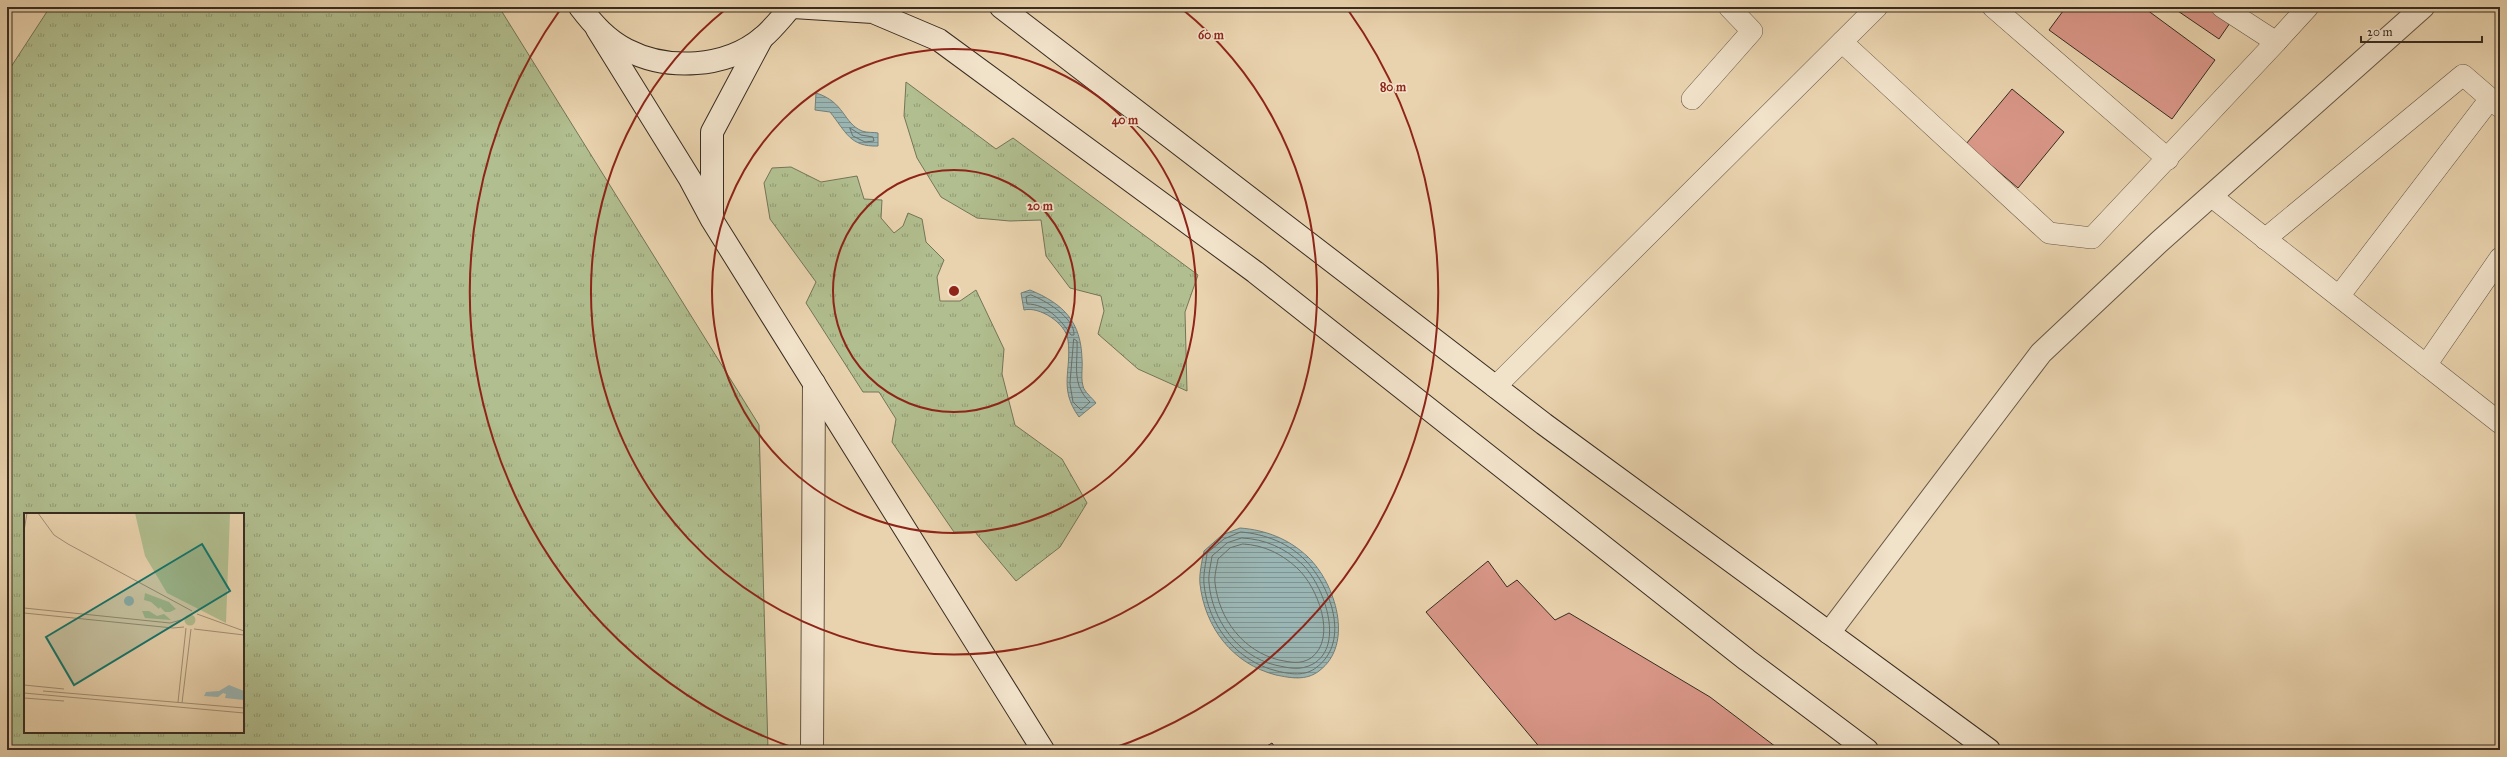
<svg xmlns="http://www.w3.org/2000/svg" width="2507" height="757" font-family="'IM FELL Great Primer',serif">
  <style>
    .grass { fill: url(#grass-tufts); stroke: #747558; fill-rule: evenodd }
    .water { fill: url(#water-rules); stroke: #737f79 }
    .lines { fill: none; stroke-linecap: round; stroke-linejoin: round }
    .shore { stroke: #69716a; stroke-width: 1 }
    .building { fill: #d89687; stroke: #382c21 }
    .service-casing { stroke: #645644; stroke-width: 22 }
    .minor-casing { stroke: #645644; stroke-width: 24 }
    .secondary-casing { stroke: #382c21; stroke-width: 24 }
    .service { stroke: #f1e2ca; stroke-width: 21 }
    .minor { stroke: #f1e2ca; stroke-width: 22 }
    .secondary { stroke: #f1e2ca; stroke-width: 22 }
    .ring { fill: none; stroke: #8f2418; stroke-width: 2 }
    .inset-road { fill: none; stroke: #a29076; stroke-width: 1 }
    .view { fill: #0f766e; fill-opacity: 0.15; stroke: #0f766e; stroke-width: 2 }
    .inset-edge { fill: none; stroke: #382c21; stroke-width: 2 }
    .centre { fill: #8f2418; stroke: #f1e2ca; stroke-width: 2 }
    .ring-label { font-size: 12px; text-anchor: middle; font-weight: bold; fill: #8f2418; stroke: #f1e2ca; stroke-width: 3.5; stroke-linejoin: round; paint-order: stroke }
  </style>
  <defs>
    <pattern id="grass-tufts" width="24" height="20" patternUnits="userSpaceOnUse"><rect width="24" height="20" fill="#b1be8f"/><path d="M3 7l-1-3M5 7V3M7 7l1-3M15 17l-1-3M17 17v-4M19 17l1-3" fill="none" stroke="#919b74"/></pattern>
    <pattern id="water-rules" width="6" height="5" patternUnits="userSpaceOnUse"><rect width="6" height="5" fill="#9ab6b4"/><path d="M0 2.5h6" fill="none" stroke="#7f9492"/></pattern>
  </defs>
  <rect width="100%" height="100%" fill="#e9d3ae"/>
  <filter id="stains"><feTurbulence type="fractalNoise" baseFrequency=".005" numOctaves="4"/><feColorMatrix values="0 0 0 0 .2 0 0 0 0 .09 0 0 0 0 .02 0 0 0 .5 -.17"/></filter>
  <radialGradient id="worn" r=".72"><stop offset=".6" stop-color="#630" stop-opacity="0"/><stop offset="1" stop-color="#630" stop-opacity=".3"/></radialGradient>
  <!-- grass -->
  <g class="grass">
    <path d="M50 7H499L759 425 768 750H7V73ZM25 514H243V732H25Z"/>
    <path d="M906 82 996 149 1013 138 1198 275 1185 312 1187 391 1138 369 1098 334 1104 311 1101 296 1070 288 1046 256 1041 220 1010 221 977 218 941 197 917 158 904 116Z"/>
    <path d="M791 167 821 182 857 176 864 199 882 200 881 218 894 233 903 226 908 213 922 219 926 242 944 260 937 277 940 301H960L976 290 1004 349 1002 374 1015 425 1062 459 1087 503 1060 547 1016 581 975 532H954L892 442 896 419 879 392H863L806 303 816 282 770 219 764 183 772 168Z"/>
  </g>
  <!-- water -->
  <g class="water">
    <path d="M816 93C845 102 843 123 862 131 867 133 874 132 878 133V146C850 147 846 132 830 112L815 110Z"/>
    <path d="M1030 290C1064 304 1081 322 1082 359 1083 369 1080 379 1084 389 1087 394 1093 399 1096 403L1079 417C1058 388 1072 371 1068 340 1066 323 1039 306 1024 310L1021 293Z"/>
    <path d="M1240 528C1266 530 1289 539 1308 557 1335 583 1355 644 1319 671 1306 681 1291 678 1276 675 1233 664 1205 628 1200 584 1199 574 1202 561 1204 551L1222 535Z"/>
  </g>
  <g class="lines">
    <!-- shore -->
    <g class="shore">
      <path d="M850 128 861 135 873 137 874 141 865 142 853 136Z"/>
      <path d="M1031 295C1045 300 1075 318 1074 335H1071C1061 320 1047 304 1027 304L1026 297Z"/>
      <path d="M1074 339 1077 341C1078 357 1073 378 1082 392 1084 396 1087 399 1090 402L1081 410 1073 402 1070 384Z"/>
      <path d="M1241 532C1265 534 1289 543 1306 561 1330 586 1351 641 1317 667 1305 677 1290 674 1277 671 1236 661 1208 625 1204 584 1203 574 1206 563 1207 553L1224 539Z"/>
      <path d="M1242 538C1265 539 1285 548 1302 564 1323 584 1346 645 1313 664 1300 671 1289 668 1275 665 1238 656 1212 620 1209 583 1208 575 1211 564 1212 556L1227 543Z"/>
      <path d="M1243 544C1264 545 1282 554 1297 568 1317 586 1338 638 1311 658 1300 665 1290 662 1279 660 1243 651 1219 619 1215 583 1214 576 1217 566 1218 559L1230 548Z"/>
    </g>
  </g>
  <!-- building -->
  <g class="building">
    <path d="M2066 7H2143L2215 60 2172 119 2049 30Z"/>
    <path d="M2172 7H2241L2219 39Z"/>
    <path d="M2012 89 2064 132 2018 188 1966 144Z"/>
    <path d="M1488 561 1507 587 1517 580 1555 620 1569 613 1710 697 1780 750H1542L1426 612Z"/>
    <path d="M1272 743 1277 750H1260Z"/>
  </g>
  <g class="lines">
    <defs>
      <g id="service">
        <path d="M1993 7 2168 159"/>
        <path d="M2222 7 2276 42 2308 7"/>
        <path d="M1842 42 2049 233 2092 238 2276 42"/>
        <path d="M1692 99 1752 31 1729 7"/>
        <path d="M2211 196 2500 423"/>
        <path d="M2265 239 2463 75 2500 107"/>
        <path d="M2339 296 2490 99"/>
        <path d="M2426 365 2500 258"/>
        <path d="M1495 387 1877 7"/>
      </g>
      <g id="minor">
        <path d="M1829 633 2041 353 2159 242 2423 7"/>
        <path d="M812 750 814 383"/>
      </g>
      <g id="secondary">
        <path d="M580 7C593 24 607 40 627 50 668 71 726 68 762 38 773 29 782 17 791 7"/>
        <path d="M793 7 873 12 939 40 1255 272 1747 660 1867 750"/>
        <path d="M1001 7 1544 424 1989 750"/>
        <path d="M597 29 690 179 712 220 1043 750"/>
        <path d="M712 217V132L762 38"/>
      </g>
    </defs>
    <!-- service casing -->
    <use href="#service" class="service-casing"/>
    <!-- minor casing -->
    <use href="#minor" class="minor-casing"/>
    <!-- secondary casing -->
    <use href="#secondary" class="secondary-casing"/>
    <!-- service -->
    <use href="#service" class="service"/>
    <!-- minor -->
    <use href="#minor" class="minor"/>
    <!-- secondary -->
    <use href="#secondary" class="secondary"/>
  </g>
  <!-- distance rings -->
  <g class="ring">
    <circle cx="954" cy="291" r="121"/>
    <circle cx="954" cy="291" r="242"/>
    <path d="M1182 9A363 363 0 1 1 726 9"/>
    <path d="M800 750A484 484 0 0 1 560 10M1348 10A484 484 0 0 1 1108 750"/>
  </g>
  <!-- overview -->
  <g transform="translate(24 513)">
    <rect width="220" height="220" fill="#e9d3ae"/>
    <path d="M111 0H206L202 110 143 80 121 43ZM121 80 145 89 152 96 146 99H141L136 94 135 96 127 89 120 87ZM118 98H125L133 103 140 101 147 107 121 105ZM160.5 107a5.5 5.5 0 1 1 11 0a5.5 5.5 0 1 1-11 0Z" fill="#b1be8f"/>
    <path d="M100 88a5 5 0 1 1 10 0a5 5 0 1 1-10 0ZM205 172 220 178V187L201 185 202 181 199 180 194 184 180 183 182 179 195 178Z" fill="#9ab6b4"/>
    <path class="inset-road" d="M14 0 30 22 44 31 168 98M0 18 3 0M0 95 146 110 157 107M0 100 149 115 160 114M173 101 220 118M170 116 220 122M0 172 40 176M19 178 220 195M0 180 220 200M0 185 40 188M154 189 162 115M158 190 167 116"/>
    <path class="view" d="M178 31 206 78 50 172 22 124Z"/>
    <rect width="220" height="220" class="inset-edge"/>
  </g>
  <circle cx="954" cy="291" r="6" class="centre"/>
  <g class="ring-label">
    <text x="1211" y="39">60 m</text>
    <text x="1393" y="91">80 m</text>
    <text x="1125" y="124">40 m</text>
    <text x="1040" y="210">20 m</text>
  </g>
  <!-- margin -->
  <rect width="2507" height="757" fill="none" stroke="#e9d3ae" stroke-width="24"/>
  <rect x="8" y="8" width="2491" height="741" fill="none" stroke="#382c21" stroke-width="2"/>
  <rect x="12" y="12" width="2483" height="733" fill="none" stroke="#382c21"/>
  <!-- scale -->
  <path d="M2361 36v6h121v-6" fill="none" stroke="#382c21" stroke-width="2"/>
  <text x="2367" y="36" font-size="12" fill="#382c21" stroke="#f1e2ca" stroke-width="3" paint-order="stroke">20 m</text>
  <rect width="100%" height="100%" filter="url(#stains)"/>
  <rect width="100%" height="100%" fill="url(#worn)"/>
</svg>
